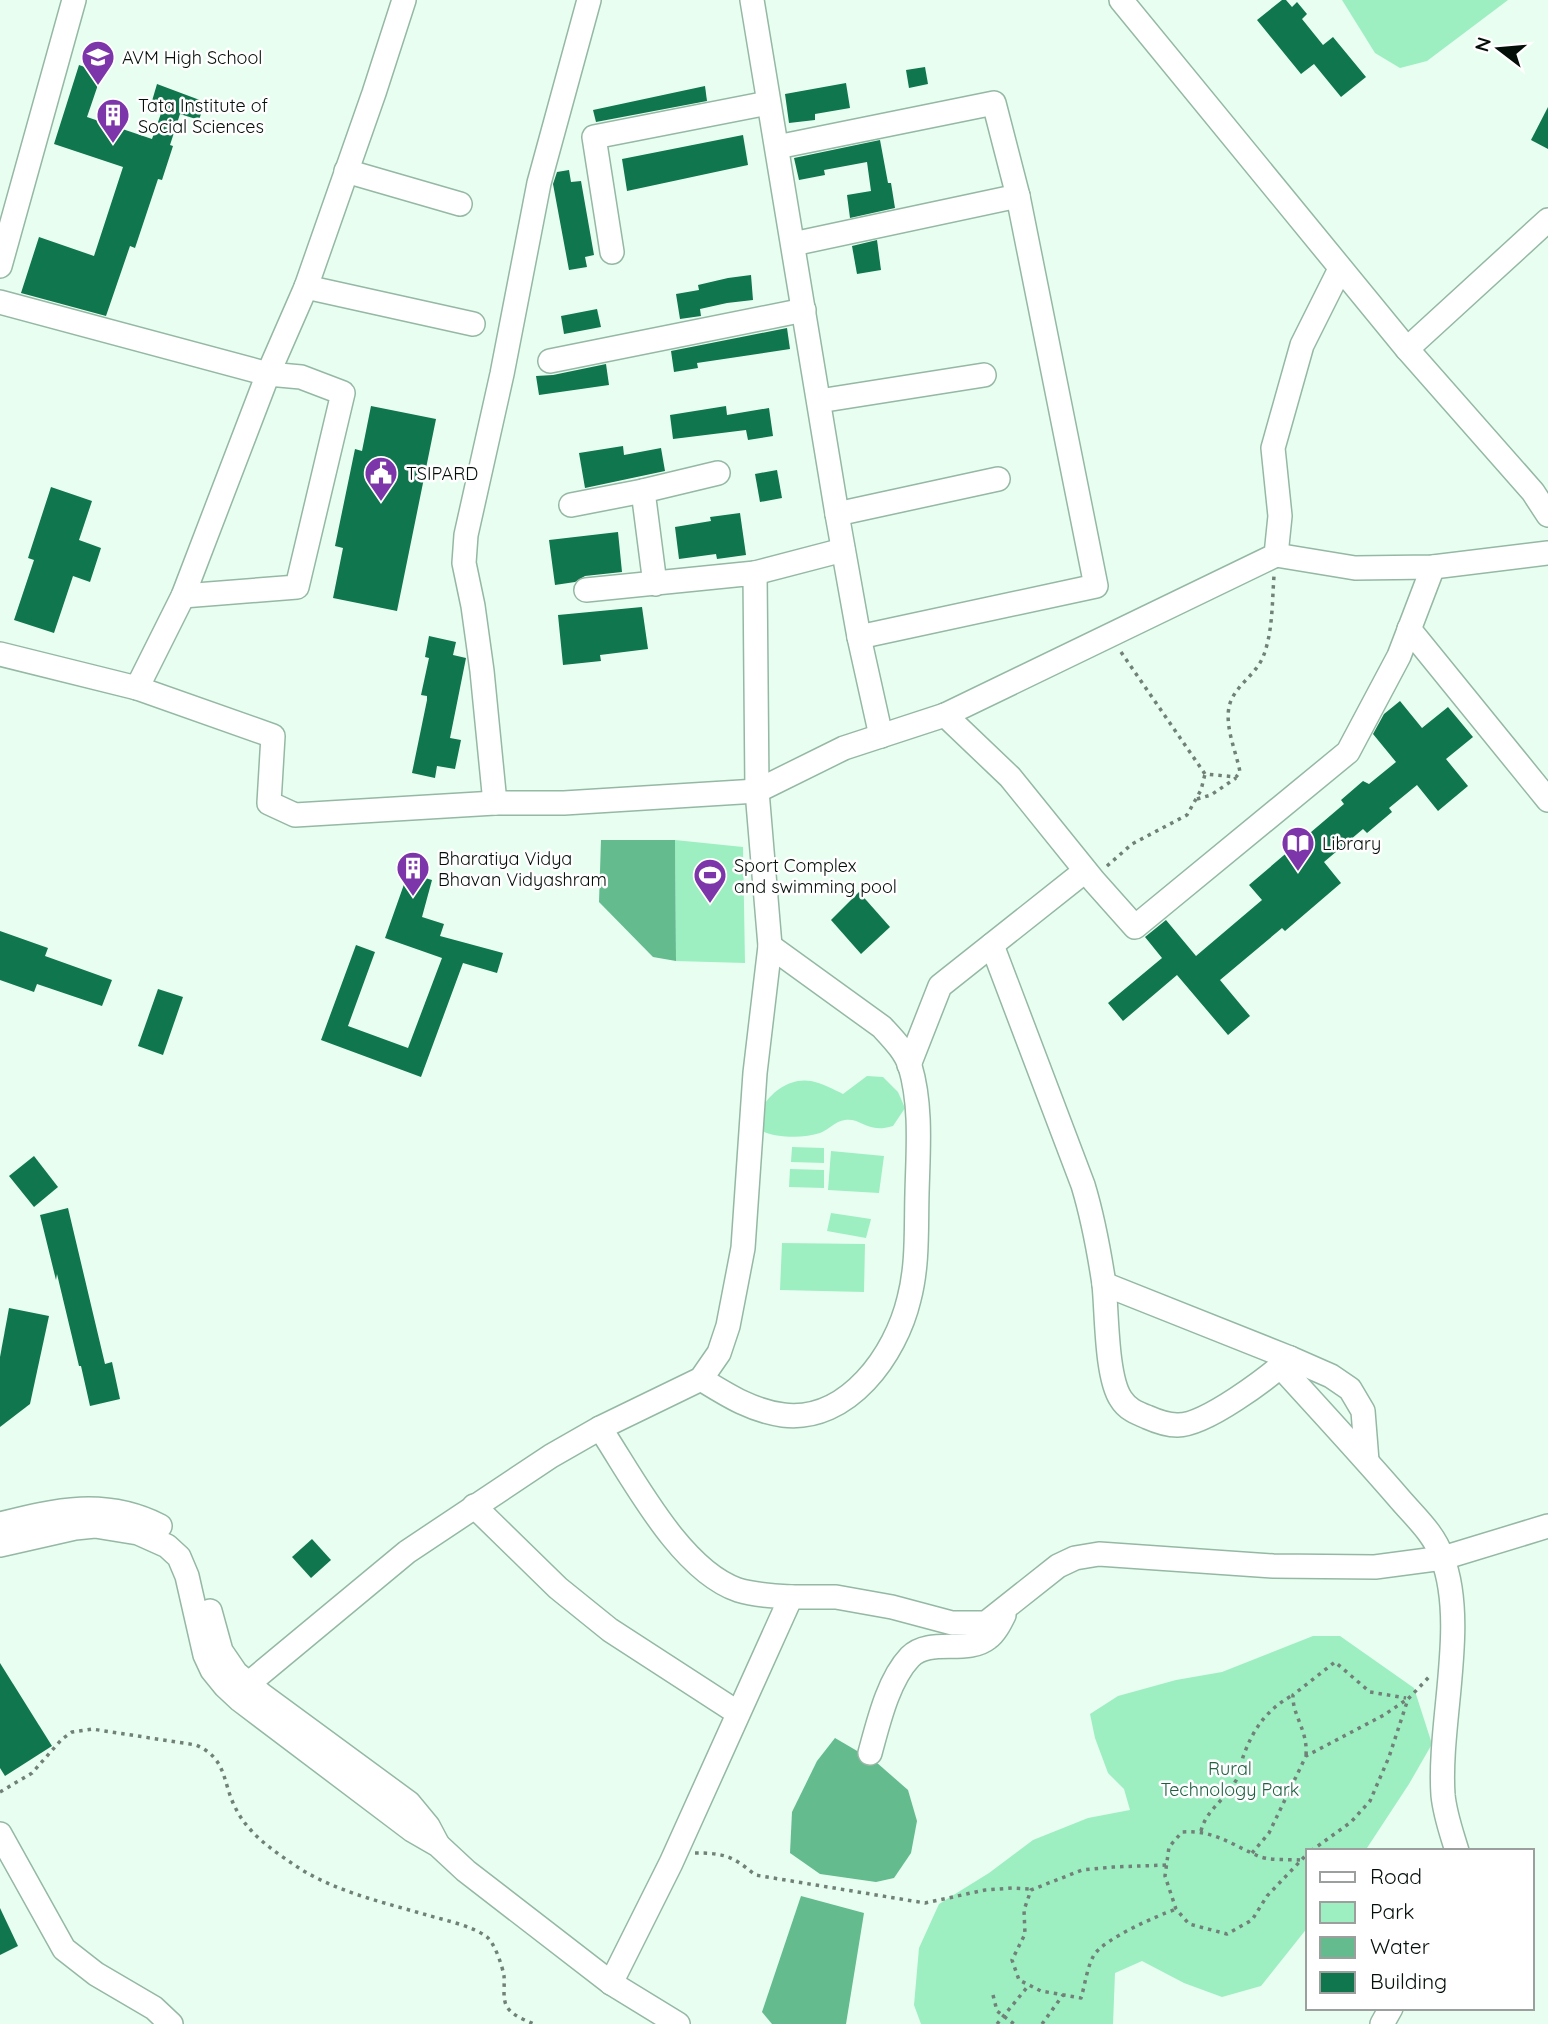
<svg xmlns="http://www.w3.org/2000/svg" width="1548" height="2024" font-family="Quicksand,sans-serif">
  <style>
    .green { fill: #9defc2 }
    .water { fill: #63bb8e }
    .building { fill: #10764d }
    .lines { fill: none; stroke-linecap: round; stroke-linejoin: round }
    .minor-casing { stroke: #95b8a4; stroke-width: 26 }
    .path { stroke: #718178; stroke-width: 3.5; stroke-dasharray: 3.5 5; stroke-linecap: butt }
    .minor { stroke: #fff; stroke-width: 23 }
    .labels { text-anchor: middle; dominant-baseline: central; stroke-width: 5; stroke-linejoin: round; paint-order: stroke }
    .poi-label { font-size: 18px; fill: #040f09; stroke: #fff; text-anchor: start }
    .park-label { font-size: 18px; fill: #1f6042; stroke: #fff }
  </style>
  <rect width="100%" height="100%" fill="#e8fef1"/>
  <!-- green -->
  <g class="green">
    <path d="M1342 0H1508L1427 61 1400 68 1375 53Z"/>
    <path d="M675 840 743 847 745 963 676 961Z"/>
    <path d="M867 1076 883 1077 898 1092 905 1108 893 1126C866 1134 863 1118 845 1120 835 1121 829 1130 820 1133 802 1139 771 1138 756 1128 757 1103 784 1076 811 1081 822 1083 833 1089 843 1094Z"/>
    <path d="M792 1147 824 1148V1163L791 1162Z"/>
    <path d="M831 1151 884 1156 879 1193 828 1190Z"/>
    <path d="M790 1169 824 1170V1188L789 1187Z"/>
    <path d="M831 1213 871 1219 866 1238 827 1231Z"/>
    <path d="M782 1243 865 1244 864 1292 780 1290Z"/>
    <path d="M1313 1636H1340L1414 1688 1432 1744 1409 1784 1365 1851H1308V1927L1261 1986 1222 1997 1184 1983 1142 1961 1115 1973 1113 2024H921L914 2005 919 1948 939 1904 989 1873 1033 1840 1088 1818 1130 1810 1124 1789 1108 1773 1095 1738 1090 1714 1118 1696 1176 1680 1222 1672Z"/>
  </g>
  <!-- water -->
  <g class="water">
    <path d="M601 840H675L676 961 653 957 599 902Z"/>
    <path d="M835 1738 876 1762 908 1790 917 1821 911 1853 894 1878 876 1882 820 1874 790 1853 792 1812 817 1761Z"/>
    <path d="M801 1896 864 1913 846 2024H772L762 2012Z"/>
  </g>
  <!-- building -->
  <g class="building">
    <path d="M1282 0H1286L1292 7 1297 2 1307 14 1302 19 1323 45 1333 37 1366 77 1341 97 1314 64 1301 74 1257 20Z"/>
    <path d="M79 65 102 73 87 117 152 139 164 105 152 101 157 84 205 102 199 120 180 114 170 145 173 146 162 180 158 179 135 248 130 246 106 316 21 293 39 237 94 256 123 167 54 144Z"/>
    <path d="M925 67 928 84 909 88 906 70Z"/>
    <path d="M846 83 850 108 815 114V120L789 123 785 94Z"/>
    <path d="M705 86 707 101 596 122 593 110Z"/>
    <path d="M1548 107V149L1531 140Z"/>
    <path d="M743 135 748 165 627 191 622 159Z"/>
    <path d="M880 140 888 183H891L895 208 850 218 847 195 871 191 867 162 824 170 825 175 799 180 794 158Z"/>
    <path d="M569 170 571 182 581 181 594 255 585 257 587 267 569 270 553 184 557 172Z"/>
    <path d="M877 240 881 270 857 274 852 246Z"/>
    <path d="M751 275 753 300 727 303 700 309 701 316 680 319 676 294 699 290 698 285 728 278Z"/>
    <path d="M597 309 601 327 564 334 561 316Z"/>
    <path d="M787 328 790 349 697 363 698 368 674 372 671 351Z"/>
    <path d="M606 364 609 385 539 395 536 376 553 375Z"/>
    <path d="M371 406 436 419 397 611 333 598 343 548 335 546 355 449 362 451Z"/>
    <path d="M726 406 727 415 769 408 773 436 748 440 746 430 673 439 670 415Z"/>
    <path d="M623 446 624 455 661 448 665 471 585 488 579 453Z"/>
    <path d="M777 470 782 498 760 502 755 474Z"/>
    <path d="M51 487 92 501 79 540 101 548 90 582 73 576 54 633 14 620 34 560 28 558Z"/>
    <path d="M740 513 746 555 717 559 716 554 679 559 675 527 711 521 710 517Z"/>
    <path d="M618 532 622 572 585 576 575 582 555 585 549 540Z"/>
    <path d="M642 607 648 649 600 655 601 661 563 665 558 615Z"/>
    <path d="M429 636 456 642 453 655 466 658 450 738 461 740 455 769 437 766 435 778 412 773 427 700V696L421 695 429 658 425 657Z"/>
    <path d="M1400 701 1422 728 1448 707 1473 737 1446 759 1468 786 1438 811 1417 785 1389 808 1392 812 1367 833 1363 829 1324 862 1341 883 1285 931 1282 928 1220 980 1250 1016 1228 1035 1177 975 1123 1021 1108 1003 1162 958 1145 937 1166 920 1196 956 1262 900 1249 885 1344 804 1341 800 1363 781 1369 784 1396 762 1373 734 1384 714Z"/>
    <path d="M408 873 432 880 422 917 444 924 440 936 503 953 497 973 463 963 421 1077 321 1040 356 945 375 952 348 1026 408 1048 442 958 385 938Z"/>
    <path d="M859 892 890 927 861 954 831 920Z"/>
    <path d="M0 931 48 948 45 956 112 980 102 1006 37 984 34 992 0 980Z"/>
    <path d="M158 989 183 997 163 1055 138 1046Z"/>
    <path d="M34 1156 58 1187 34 1207 9 1176Z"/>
    <path d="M68 1208 105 1364 112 1362 120 1399 90 1406 81 1366H79L57 1274 56 1280 40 1215Z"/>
    <path d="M9 1308 49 1316 30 1404 0 1427V1357Z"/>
    <path d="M312 1539 331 1560 311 1578 292 1557Z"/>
    <path d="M0 1663 52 1746 5 1776 0 1768Z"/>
    <path d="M0 1908 18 1946 0 1955Z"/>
  </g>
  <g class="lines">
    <defs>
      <g id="minor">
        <path d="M752 0 837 514 859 637 881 736"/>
        <path d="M1121 0 1407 349 1533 492 1548 515"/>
        <path d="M777 147 994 103 1018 196 1096 586 859 637"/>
        <path d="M346 171 460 204"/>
        <path d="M793 244 1018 196"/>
        <path d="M612 252 594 137 768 103"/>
        <path d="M0 266 74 0"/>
        <path d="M306 287 473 324"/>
        <path d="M0 302 268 374 301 377 343 393 297 587 183 596"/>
        <path d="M1407 349 1548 220"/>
        <path d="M550 361 804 310"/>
        <path d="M819 401 984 375"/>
        <path d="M571 505 643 491"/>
        <path d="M837 514 998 479"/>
        <path d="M1276 555 1355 568 1433 567 1548 553"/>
        <path d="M755 573 843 550"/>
        <path d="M655 584 643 491 718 473"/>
        <path d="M586 590 755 573 757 791 770 946 755 1073 743 1248 728 1326 719 1353 701 1379 600 1428"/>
        <path d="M1409 629 1548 800"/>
        <path d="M0 654 137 688 273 736 269 803 295 815 495 803H564L757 791 844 748 945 715 1276 555 1280 516 1273 448 1302 345 1340 269"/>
        <path d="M137 688 183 596 268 374 306 287 374 93 404 0"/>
        <path d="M945 715 1010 777 1094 881 1135 927 1348 752 1399 656 1433 567"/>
        <path d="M495 803 482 671 473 606 464 563 466 535 502 374 539 183 589 0"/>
        <path d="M992 945 1083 1185C1093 1218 1099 1251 1104 1284 1107 1313 1106 1377 1121 1399 1127 1409 1137 1413 1147 1417 1156 1421 1167 1425 1177 1425 1205 1426 1269 1377 1290 1358"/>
        <path d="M909 1065 940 986 1085 871"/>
        <path d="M1104 1284 1290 1358 1331 1376 1350 1389 1363 1411 1367 1461"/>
        <path d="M1281 1367C1320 1410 1360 1453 1398 1497 1414 1516 1434 1533 1442 1557 1468 1623 1438 1723 1443 1795 1445 1815 1451 1831 1457 1851"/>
        <path d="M701 1379C727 1395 752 1411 783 1415 848 1423 896 1354 909 1299 918 1265 916 1229 917 1193 918 1152 922 1106 910 1066 905 1051 893 1039 882 1027L770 946"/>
        <path d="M474 1506 558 1588 610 1630 738 1713"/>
        <path d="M0 1524C56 1510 105 1498 160 1526"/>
        <path d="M0 1545 75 1528 95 1526 138 1533 167 1546 179 1557 187 1576 205 1655 212 1670 225 1686 240 1700 412 1830 438 1845 466 1871 611 1983 678 2024"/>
        <path d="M791 1597H836L892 1607 952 1623H986L1058 1566 1075 1558 1099 1554 1273 1566 1375 1567 1443 1558 1548 1526"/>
        <path d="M210 1611 221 1651 236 1673 262 1695 409 1803 428 1826 437 1843"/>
        <path d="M248 1684 407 1552 551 1456 600 1428C633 1478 680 1570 738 1590 755 1595 773 1596 791 1597L671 1863 611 1983"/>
        <path d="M870 1753C878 1724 888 1680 910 1657 930 1637 967 1655 988 1638 995 1633 1000 1623 1004 1615"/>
        <path d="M0 1834 64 1949 96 1974 154 2008 171 2024"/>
        <path d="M1382 2024 1391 2008"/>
      </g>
    </defs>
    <!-- minor casing -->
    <use href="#minor" class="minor-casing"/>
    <!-- path -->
    <g class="path">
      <path d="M1121 652 1205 774 1236 777 1240 772C1236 751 1225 728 1229 707 1233 687 1255 676 1263 657 1273 632 1272 602 1274 576"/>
      <path d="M1197 799 1211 795 1236 778"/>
      <path d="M1107 866 1132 844 1187 815 1201 790 1205 774"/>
      <path d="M1306 1755C1308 1730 1292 1715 1293 1695L1335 1662 1370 1692 1406 1698"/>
      <path d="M0 1792 32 1773 62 1739 72 1732 92 1729 196 1745C228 1759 222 1783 236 1809 248 1833 272 1850 293 1864 332 1891 382 1902 427 1915 444 1920 473 1926 487 1937 495 1944 502 1965 504 1976 505 1986 502 1998 507 2007 513 2016 525 2020 534 2024"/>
      <path d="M1201 1831C1206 1810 1225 1800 1235 1782 1240 1775 1241 1765 1243 1757 1253 1729 1267 1709 1293 1695"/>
      <path d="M1311 1851 1351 1822 1370 1801 1389 1757 1408 1699 1429 1677"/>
      <path d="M695 1853C724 1853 733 1856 755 1875L925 1903 985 1890 1012 1888 1031 1889"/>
      <path d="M1252 1853 1269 1833 1306 1756 1384 1715 1406 1700"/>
      <path d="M1300 1860C1287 1859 1267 1861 1256 1855 1229 1843 1213 1830 1182 1832L1169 1847 1165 1876 1176 1909 1189 1924 1227 1934 1252 1920 1267 1896 1308 1853"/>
      <path d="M1166 1865 1113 1867 1082 1870 1031 1890 1024 1910 1025 1934 1012 1960 1019 1980 1041 1991 1081 1998C1085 1985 1087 1967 1094 1955 1105 1938 1157 1916 1176 1909"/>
      <path d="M993 1995 997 2011 1014 2024"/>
      <path d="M997 2024 1029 1985"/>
      <path d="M1042 2024 1063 1995"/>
    </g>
    <!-- minor -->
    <use href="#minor" class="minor"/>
  </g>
  <!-- icons -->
  <defs>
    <symbol id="university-pin" viewBox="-11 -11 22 30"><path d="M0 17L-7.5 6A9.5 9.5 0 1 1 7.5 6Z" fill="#7d36a9" stroke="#fff"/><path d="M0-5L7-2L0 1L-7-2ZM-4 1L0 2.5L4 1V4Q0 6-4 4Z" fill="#fff"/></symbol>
    <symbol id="building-pin" viewBox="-11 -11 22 30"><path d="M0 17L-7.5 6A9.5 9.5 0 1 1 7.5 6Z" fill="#7d36a9" stroke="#fff"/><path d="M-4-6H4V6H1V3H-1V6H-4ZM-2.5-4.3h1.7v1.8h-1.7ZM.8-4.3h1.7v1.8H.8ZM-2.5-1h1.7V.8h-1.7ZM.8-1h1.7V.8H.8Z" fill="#fff"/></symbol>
    <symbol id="civic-pin" viewBox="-11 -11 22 30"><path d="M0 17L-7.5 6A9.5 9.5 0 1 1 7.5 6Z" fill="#7d36a9" stroke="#fff"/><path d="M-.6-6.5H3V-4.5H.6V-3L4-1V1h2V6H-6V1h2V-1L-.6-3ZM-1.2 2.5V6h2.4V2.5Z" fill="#fff"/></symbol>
    <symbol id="library-pin" viewBox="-11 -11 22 30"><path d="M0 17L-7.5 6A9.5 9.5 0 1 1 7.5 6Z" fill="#7d36a9" stroke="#fff"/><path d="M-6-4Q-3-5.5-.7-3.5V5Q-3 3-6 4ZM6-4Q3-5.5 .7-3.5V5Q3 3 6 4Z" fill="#fff"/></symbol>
    <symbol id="stadium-pin" viewBox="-11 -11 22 30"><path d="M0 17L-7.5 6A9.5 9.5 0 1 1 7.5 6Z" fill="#7d36a9" stroke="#fff"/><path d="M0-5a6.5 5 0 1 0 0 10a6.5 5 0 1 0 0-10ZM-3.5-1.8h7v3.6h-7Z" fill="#fff"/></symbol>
  </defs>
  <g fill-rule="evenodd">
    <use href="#university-pin" x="79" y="38" width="38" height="52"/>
    <use href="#building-pin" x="94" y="96" width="38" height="52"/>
    <use href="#civic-pin" x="362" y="454" width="38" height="52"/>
    <use href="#library-pin" x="1279" y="824" width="38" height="52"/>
    <use href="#building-pin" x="394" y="849" width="38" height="52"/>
    <use href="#stadium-pin" x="691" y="856" width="38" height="52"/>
  </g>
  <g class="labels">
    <!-- poi labels -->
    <g class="poi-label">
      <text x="122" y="57">AVM High School</text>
      <text x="138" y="105">Tata Institute of<tspan x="138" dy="21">Social Sciences</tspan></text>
      <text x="406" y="473">TSIPARD</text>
      <text x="1322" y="843">Library</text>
      <text x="438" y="858">Bharatiya Vidya<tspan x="438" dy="21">Bhavan Vidyashram</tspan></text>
      <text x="734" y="865">Sport Complex<tspan x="734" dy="21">and swimming pool</tspan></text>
    </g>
    <!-- park labels -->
    <g class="park-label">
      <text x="1230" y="1768">Rural<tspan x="1230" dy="21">Technology Park</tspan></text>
    </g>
  </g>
  <!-- legend -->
  <rect x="1306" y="1849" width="228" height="161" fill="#ffffff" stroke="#9b9f9d" stroke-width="2"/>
  <rect x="1320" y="1872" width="35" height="10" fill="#ffffff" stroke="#9b9f9d" stroke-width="2"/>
  <text x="1370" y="1884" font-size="21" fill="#040f09">Road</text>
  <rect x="1320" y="1902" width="35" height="21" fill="#9defc2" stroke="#9b9f9d" stroke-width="2"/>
  <text x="1370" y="1919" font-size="21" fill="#040f09">Park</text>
  <rect x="1320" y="1937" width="35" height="21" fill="#63bb8e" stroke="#9b9f9d" stroke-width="2"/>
  <text x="1370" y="1954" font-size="21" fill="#040f09">Water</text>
  <rect x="1320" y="1972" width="35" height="21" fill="#10764d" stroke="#9b9f9d" stroke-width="2"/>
  <text x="1370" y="1989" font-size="21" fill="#040f09">Building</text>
  <!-- north arrow -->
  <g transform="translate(1499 49) rotate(286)" stroke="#ffffff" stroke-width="5" paint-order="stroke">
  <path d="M0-5L12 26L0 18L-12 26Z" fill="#040f09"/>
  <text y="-10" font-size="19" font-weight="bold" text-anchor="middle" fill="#040f09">N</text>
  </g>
</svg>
